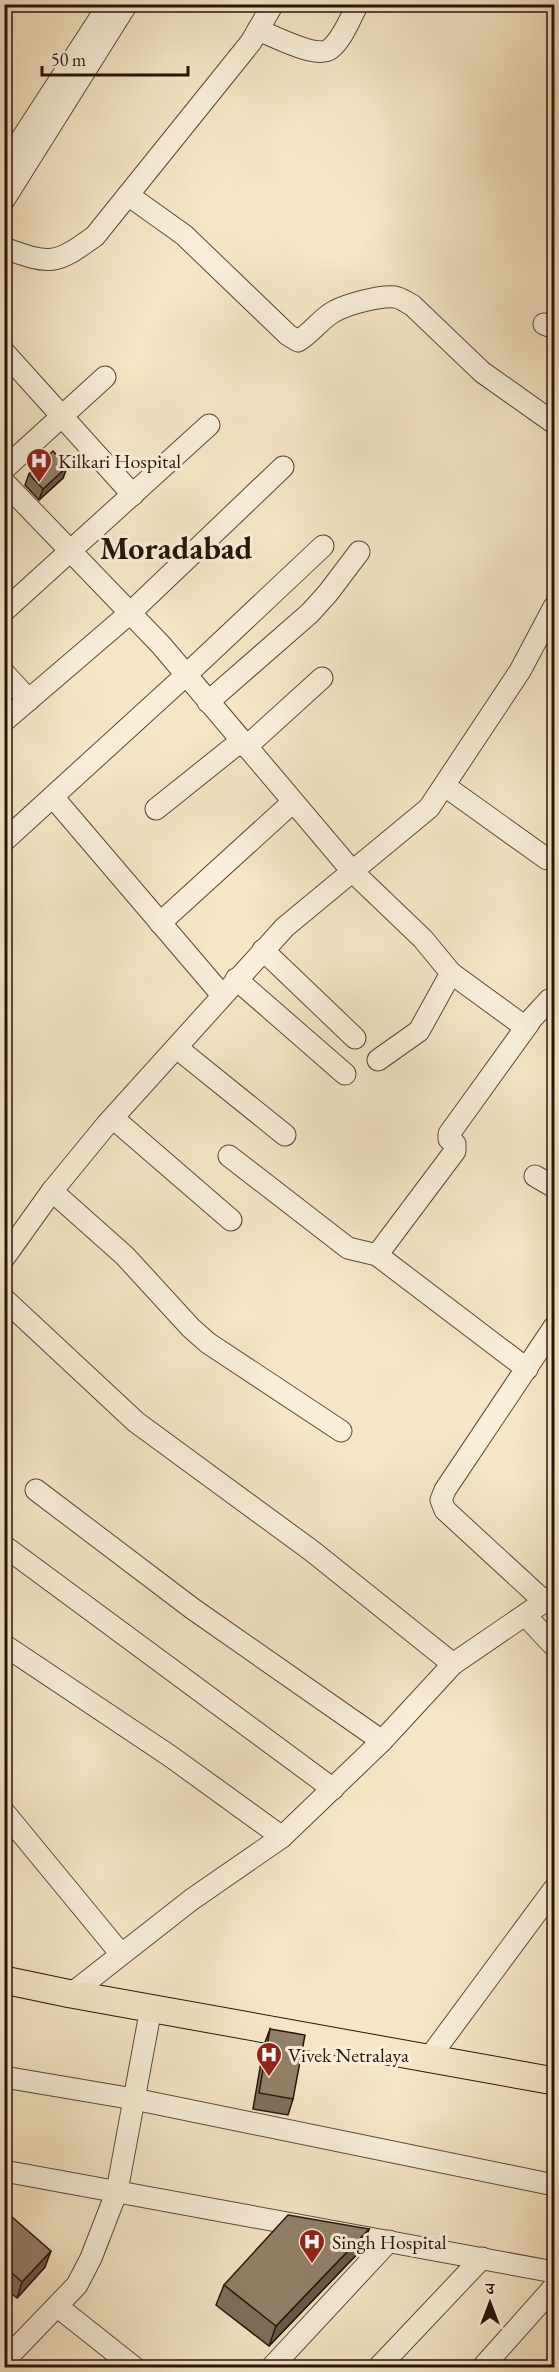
<svg xmlns="http://www.w3.org/2000/svg" width="559" height="2372" font-family="'EB Garamond','Noto Serif Devanagari',serif">
  <style>
    .lines { fill: none; stroke-linecap: round; stroke-linejoin: round }
    .minor-casing { stroke: #5c4837; stroke-width: 23 }
    .major-casing { stroke: #281408; stroke-width: 29 }
    .minor { stroke: #f9efd9; stroke-width: 21 }
    .major { stroke: #f6e6c5; stroke-width: 27 }
    .wall { fill: #7e6f5b; stroke: #281408; stroke-width: 1.5 }
    .shaded-wall { fill: #675a4a; stroke: #281408; stroke-width: 1.5 }
    .building { fill: #93816a; stroke: #281408; stroke-width: 1.5 }
    .labels { text-anchor: middle; dominant-baseline: central; stroke-width: 6; stroke-linejoin: round; paint-order: stroke }
    .poi-label { font-size: 20px; fill: #281408; stroke: #f9efd9; text-anchor: start }
    .town-label { font-size: 32px; font-weight: bold; fill: #281408; stroke: #f9efd9 }
  </style>
  <rect width="100%" height="100%" fill="#f6e6c5"/>
  <filter id="stains"><feTurbulence type="fractalNoise" baseFrequency=".00333" numOctaves="4"/><feColorMatrix values="0 0 0 0 .2 0 0 0 0 .09 0 0 0 0 .02 0 0 0 .5 -.17"/></filter>
  <radialGradient id="worn" r=".72"><stop offset=".6" stop-color="#630" stop-opacity="0"/><stop offset="1" stop-color="#630" stop-opacity=".3"/></radialGradient>
  <g class="lines">
    <defs>
      <g id="minor">
        <path d="M258 30C274 36 316 59 330 49 343 39 350 18 358 4"/>
        <path d="M4 166 109 4"/>
        <path d="M128 195 184 235 288 335 298 341C312 333 321 318 335 311 348 304 381 295 395 297 401 298 406 302 412 305L482 372 554 423"/>
        <path d="M4 200 127 4"/>
        <path d="M4 248C51 265 55 265 95 236L251 42 273 4"/>
        <path d="M544 324 554 328"/>
        <path d="M4 352 133 495"/>
        <path d="M4 469 105 377"/>
        <path d="M4 482 161 645 352 871 423 939 451 973 521 1024 526 1025 549 1000H554"/>
        <path d="M4 611 209 425"/>
        <path d="M4 673 29 700"/>
        <path d="M208 702 310 613 328 593 359 552"/>
        <path d="M4 721 130 613 283 467"/>
        <path d="M246 747 322 678"/>
        <path d="M445 786 547 859"/>
        <path d="M53 797 222 995"/>
        <path d="M156 809 241 741"/>
        <path d="M4 841 186 675 323 546"/>
        <path d="M160 923 293 802"/>
        <path d="M263 950 355 1038"/>
        <path d="M236 979 345 1074"/>
        <path d="M177 1048 285 1135"/>
        <path d="M378 1060 419 1031 451 973"/>
        <path d="M113 1118 231 1220"/>
        <path d="M229 1156 348 1248 377 1255 527 1369"/>
        <path d="M535 1176 554 1187"/>
        <path d="M52 1191 125 1256 191 1328 208 1343 341 1431"/>
        <path d="M377 1255 455 1151V1144L449 1139V1134L529 1023"/>
        <path d="M4 1258 52 1191 107 1124 285 927 429 808 520 671 554 607"/>
        <path d="M4 1299 136 1422 312 1551 453 1664"/>
        <path d="M36 1490 193 1609 382 1741"/>
        <path d="M4 1546 333 1789"/>
        <path d="M545 1602 445 1510 441 1500 445 1490 554 1327"/>
        <path d="M525 1615 554 1646"/>
        <path d="M4 1645 170 1756 282 1837"/>
        <path d="M4 1812 121 1954"/>
        <path d="M71 1994 191 1900 282 1837 382 1741 453 1664 554 1595"/>
        <path d="M429 2058 554 1889"/>
        <path d="M4 2077 134 2099 554 2185"/>
        <path d="M4 2171 554 2272"/>
        <path d="M58 2307 135 2368"/>
        <path d="M4 2361 77 2285 91 2258 117 2191 151 2008"/>
        <path d="M271 2368 389 2241"/>
        <path d="M378 2368 482 2258"/>
        <path d="M482 2368 554 2287"/>
      </g>
      <path id="major" d="M4 1980 71 1994 554 2081"/>
    </defs>
    <!-- minor casing -->
    <use href="#minor" class="minor-casing"/>
    <!-- major casing -->
    <use href="#major" class="major-casing"/>
    <!-- minor -->
    <use href="#minor" class="minor"/>
    <!-- major -->
    <use href="#major" class="major"/>
  </g>
  <!-- wall -->
  <g class="wall">
    <path d="M67 467 63 478 39 500 25 485 29 474Z"/>
    <path d="M270 2029 293 2099 288 2115 253 2109 264 2045Z"/>
    <path d="M4 2210 45 2267 17 2298 4 2288Z"/>
    <path d="M369 2229 361 2250 269 2346 216 2305 224 2285Z"/>
  </g>
  <!-- shaded-wall -->
  <g class="shaded-wall">
    <path d="M67 467 63 478 39 500 43 489Z"/>
    <path d="M369 2229 361 2250 269 2346 276 2326Z"/>
    <path d="M51 2251 45 2267 17 2298 22 2282Z"/>
  </g>
  <!-- building -->
  <g class="building">
    <path d="M53 451 67 467 43 489 29 474Z"/>
    <path d="M270 2029 305 2035 293 2099 259 2093Z"/>
    <path d="M4 2210 51 2251 22 2282 4 2266Z"/>
    <path d="M288 2215 369 2229 276 2326 224 2285Z"/>
  </g>
  <!-- icons -->
  <defs>
    <symbol id="hospital-pin" viewBox="-11 -11 22 30"><path d="M0 17L-7.5 6A9.5 9.5 0 1 1 7.5 6Z" fill="#8f2418" stroke="#f9efd9"/><path d="M-5-5h3v3.5h4V-5h3V5h-3V1.5h-4V5h-3Z" fill="#fff"/></symbol>
  </defs>
  <g fill-rule="evenodd">
    <use href="#hospital-pin" x="24" y="446" width="30" height="40"/>
    <use href="#hospital-pin" x="254" y="2040" width="30" height="40"/>
    <use href="#hospital-pin" x="297" y="2227" width="30" height="40"/>
  </g>
  <g class="labels">
    <!-- poi labels -->
    <g class="poi-label">
      <text x="58" y="461">Kilkari Hospital</text>
      <text x="288" y="2055">Vivek Netralaya</text>
      <text x="332" y="2242">Singh Hospital</text>
    </g>
    <!-- town labels -->
    <g class="town-label">
      <text x="176" y="548">Moradabad</text>
    </g>
  </g>
  <!-- margin -->
  <rect width="559" height="2372" fill="none" stroke="#f6e6c5" stroke-width="24"/>
  <rect x="6" y="6" width="547" height="2360" fill="none" stroke="#281408" stroke-width="3"/>
  <rect x="12" y="12" width="535" height="2348" fill="none" stroke="#281408" stroke-width="1.5"/>
  <!-- north arrow -->
  <g transform="translate(490 2303)" stroke="#f9efd9" stroke-width="4.5" paint-order="stroke">
  <path d="M0-4.5L10 22L0 15L-10 22Z" fill="#281408"/>
  <text y="-9" font-size="16" font-weight="bold" text-anchor="middle" fill="#281408">उ</text>
  </g>
  <!-- scale -->
  <path d="M42 66v9h146v-9" fill="none" stroke="#281408" stroke-width="3"/>
  <text x="51" y="66" font-size="18" fill="#281408" stroke="#f9efd9" stroke-width="4.5" paint-order="stroke">50 m</text>
  <rect width="100%" height="100%" filter="url(#stains)"/>
  <rect width="100%" height="100%" fill="url(#worn)"/>
</svg>
